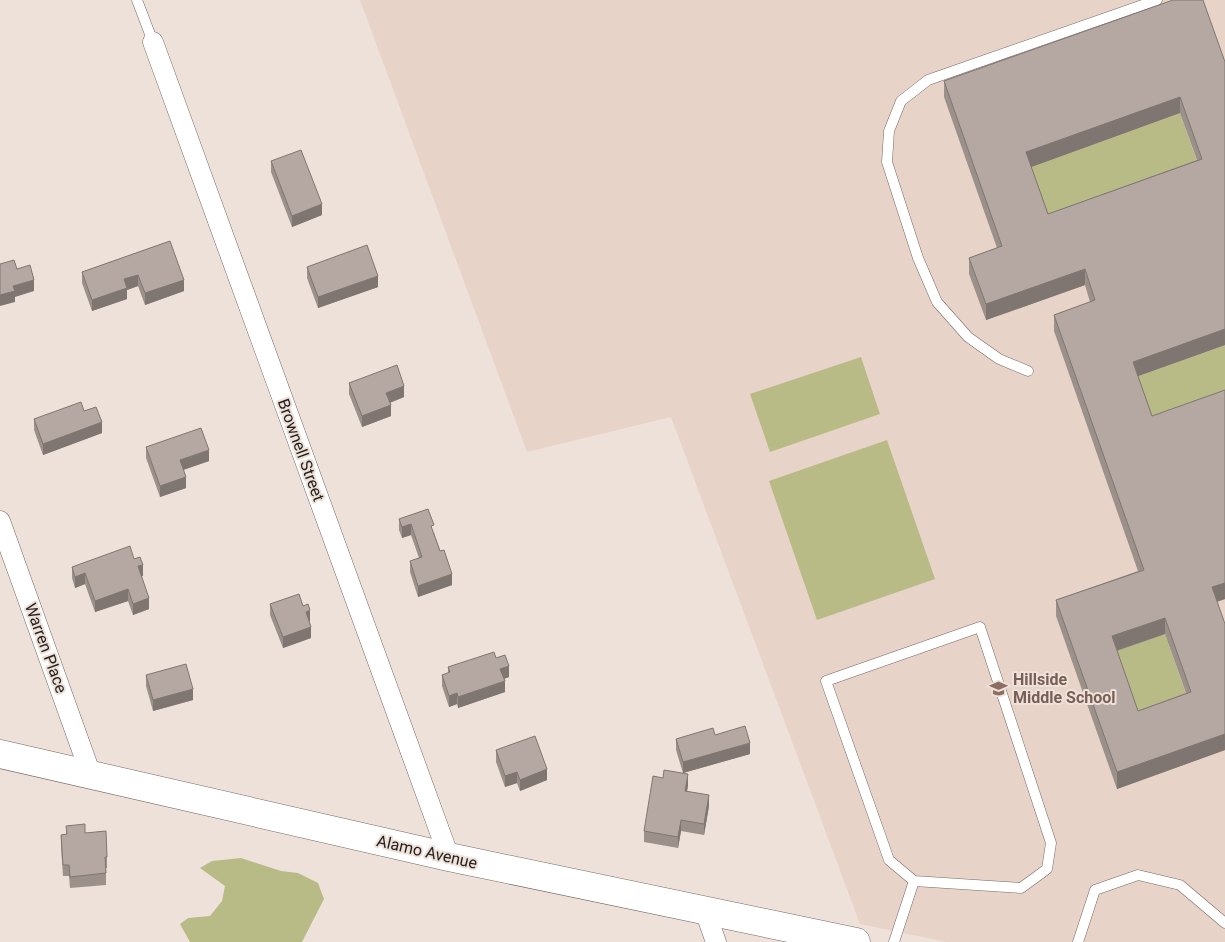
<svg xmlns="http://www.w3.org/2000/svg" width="1225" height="942" font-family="Roboto,sans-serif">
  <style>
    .built { fill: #e8d3c8 }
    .green { fill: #b8bb85 }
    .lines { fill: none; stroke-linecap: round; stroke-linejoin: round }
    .lane-casing { stroke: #756963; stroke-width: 11 }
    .street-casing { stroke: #756963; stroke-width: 21 }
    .secondary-casing { stroke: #756963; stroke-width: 29 }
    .lane { stroke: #fff; stroke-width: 10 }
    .street { stroke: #fff; stroke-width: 20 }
    .secondary { stroke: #fff; stroke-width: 28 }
    .wall { fill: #9c908b; fill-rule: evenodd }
    .shaded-wall { fill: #7f7671 }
    .building { fill: #b5a8a2; stroke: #7f7671; fill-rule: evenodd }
    .labels { text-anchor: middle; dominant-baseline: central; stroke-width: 4; stroke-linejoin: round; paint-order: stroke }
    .street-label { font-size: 16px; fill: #231e1b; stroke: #eee1da }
    .education-label { font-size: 16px; font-weight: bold; fill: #785e54; stroke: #eee1da; text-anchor: start }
  </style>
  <rect width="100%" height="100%" fill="#eee1da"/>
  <!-- built -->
  <path class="built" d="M360 0H1225V942H946L860 924 671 417 527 452Z"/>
  <!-- green -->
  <g class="green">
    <path d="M1180 113 1202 175 1048 230 1026 169Z"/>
    <path d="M1225 345V406L1152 432 1133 378Z"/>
    <path d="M861 357 880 414 770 452 750 394Z"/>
    <path d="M887 440 935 579 817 620 769 481Z"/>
    <path d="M1165 634 1191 708 1138 727 1112 652Z"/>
    <path d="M241 858 281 871 298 873 318 883 324 899 302 942H190L180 924 188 918 210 916 222 901 225 886 200 868 212 861Z"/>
  </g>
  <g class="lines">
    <defs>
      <g id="lane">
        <path d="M137 0 153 42"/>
        <path d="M1028 371 999 359 968 337 937 302 918 258 887 162 889 131 901 101 928 80 1157 0"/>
        <path d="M980 627 1051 843 1047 869 1021 888 914 881 889 860 826 681Z"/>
        <path d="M894 942 914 881"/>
        <path d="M1078 942 1095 890 1138 875 1180 885 1225 923"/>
      </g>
      <g id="street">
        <path d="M153 42 449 857"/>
        <path d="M0 521 91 775"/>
        <path d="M705 911 716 942"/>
      </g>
      <path id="secondary" d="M0 754 449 857 856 942"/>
    </defs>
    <!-- lane casing -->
    <use href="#lane" class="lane-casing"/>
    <!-- street casing -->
    <use href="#street" class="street-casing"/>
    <!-- secondary casing -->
    <use href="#secondary" class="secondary-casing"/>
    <!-- lane -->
    <use href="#lane" class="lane"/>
    <!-- street -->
    <use href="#street" class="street"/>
    <!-- secondary -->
    <use href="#secondary" class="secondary"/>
  </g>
  <!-- wall -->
  <g class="wall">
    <path d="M1203 0 1225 345 1138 376 1152 416 1225 599 1217 602 1225 750 1117 789 1056 616V600L1138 571 1054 331V315L1090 302 1085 285 986 320 969 274V258L997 248 944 97V81ZM1180 113 1197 160 1048 214 1031 167ZM1165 634 1186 693 1138 711 1117 651Z"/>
    <path d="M271 161 322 215 292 227 271 172Z"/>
    <path d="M170 241 184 291 145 305 138 286 127 290V299L92 311 82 283V272Z"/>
    <path d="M307 267 378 287 318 308 307 278Z"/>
    <path d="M349 383 404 397 390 403 391 416 362 427 349 394Z"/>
    <path d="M84 411 102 433 43 455 34 430V419Z"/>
    <path d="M146 447 209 461 183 470 186 488 160 497 146 458Z"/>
    <path d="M399 519 434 533 452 585 418 597 410 572V561L419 558 411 535 402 538 399 530Z"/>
    <path d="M134 559 143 576H141L149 609 133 615 128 601 95 612 85 584 75 588 72 578V567Z"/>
    <path d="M270 604 310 621 309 622 311 638 283 648 270 615Z"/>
    <path d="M496 658 509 677 504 679 505 692 458 708 457 704 449 707 442 686V675L448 673V667Z"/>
    <path d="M146 675 193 700 153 711 146 686Z"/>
    <path d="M715 735 750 754 683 773 688 785 687 792 709 806 704 835 681 831 678 848 644 842V831L663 778 683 773 676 750V739Z"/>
    <path d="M496 750 547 780 520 791 517 783 505 787 496 762Z"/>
    <path d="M66 826 85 833 107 857V868H106V885L70 888 69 876H63L61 846V835L66 834Z"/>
  </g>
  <!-- shaded-wall -->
  <g class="shaded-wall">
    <path d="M1180 97V113L1026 169V152Z"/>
    <path d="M322 204V215L292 227V216Z"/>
    <path d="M1085 269V285L986 320V304Z"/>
    <path d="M138 275V286L127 290V299L92 311V300L124 279Z"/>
    <path d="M378 276V287L318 308V297Z"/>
    <path d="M34 280V291L15 297V302L0 306V295L13 286Z"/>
    <path d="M184 280V291L145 305V293Z"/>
    <path d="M1225 329V345L1133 378V362Z"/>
    <path d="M404 386V397L386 404V393Z"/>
    <path d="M391 405V416L362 427V416Z"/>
    <path d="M102 422V433L43 455V444Z"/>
    <path d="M209 450V461L180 471V460Z"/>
    <path d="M186 477V488L160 497V486Z"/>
    <path d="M411 524V535L402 538V527Z"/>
    <path d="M143 565V576L138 577V566Z"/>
    <path d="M85 573V584L75 588V577Z"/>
    <path d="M452 574V585L418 597V586Z"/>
    <path d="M1225 583V599L1212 603V587Z"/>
    <path d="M128 589V601L95 612V601Z"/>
    <path d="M149 598V609L133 615V604Z"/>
    <path d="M310 610V621L306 623V612Z"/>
    <path d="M1165 618V634L1112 652V636Z"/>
    <path d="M311 627V638L283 648V637Z"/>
    <path d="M509 666V677L500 680V669Z"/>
    <path d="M505 681V692L458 708V697Z"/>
    <path d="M193 689V700L153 711V700Z"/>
    <path d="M457 693V704L449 707V696Z"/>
    <path d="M1225 734V750L1117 789V772Z"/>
    <path d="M750 743V754L683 773V762Z"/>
    <path d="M547 769V780L520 791V780Z"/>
    <path d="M517 772V783L505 787V776Z"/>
    <path d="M688 774V785L685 802V791Z"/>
    <path d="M709 795V806L704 835V824Z"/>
    <path d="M681 820V831L678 848V837Z"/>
  </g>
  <!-- building -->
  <g class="building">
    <path d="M1173 0H1203L1225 62V329L1133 362 1152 416 1225 390V583L1212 587 1225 624V734L1117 772 1056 600 1144 570 1054 315 1095 300 1085 269 986 304 969 258 1002 246 944 81ZM1180 97 1202 159 1048 214 1026 152ZM1165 618 1191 692 1138 711 1112 636Z"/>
    <path d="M301 150 322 204 292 216 271 161Z"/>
    <path d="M170 241 184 280 145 293 138 275 124 279 127 288 92 300 82 272Z"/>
    <path d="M367 245 378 276 318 297 307 267Z"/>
    <path d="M14 260 17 269 30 265 34 280 13 286 15 291 0 295V264Z"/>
    <path d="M397 365 404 386 386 393 391 405 362 416 349 383Z"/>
    <path d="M81 402 84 411 96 407 102 422 43 444 34 419Z"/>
    <path d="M201 428 209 450 180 460 186 477 160 486 146 447Z"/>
    <path d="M428 509 434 525 431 526 440 551 444 550 452 574 418 586 410 561 422 557 411 524 402 527 399 519Z"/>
    <path d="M130 546 134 559 140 557 143 565 138 566 149 598 133 604 128 589 95 601 85 573 75 577 72 567Z"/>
    <path d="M299 594 303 606 308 604 310 610 306 612 311 627 283 637 270 604Z"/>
    <path d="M494 652 496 658 505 655 509 666 500 669 505 681 458 697 457 693 449 696 442 675 450 672 448 667Z"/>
    <path d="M186 664 193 689 153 700 146 675Z"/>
    <path d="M745 726 750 743 683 762 676 739 713 728 715 735Z"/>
    <path d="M535 736 547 769 520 780 517 772 505 776 496 750Z"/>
    <path d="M664 770 688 774 685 791 709 795 704 824 681 820 678 837 644 831 653 776 663 778Z"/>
    <path d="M85 824V833L106 831 107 857H105L106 873 70 877 69 865H63L61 835 67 834 66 826Z"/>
  </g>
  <!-- icons -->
  <defs>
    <symbol id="school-bare" viewBox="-9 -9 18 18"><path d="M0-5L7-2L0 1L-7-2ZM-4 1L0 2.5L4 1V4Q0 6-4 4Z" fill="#8d6e63" stroke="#eee1da" stroke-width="2.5" paint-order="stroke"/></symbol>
  </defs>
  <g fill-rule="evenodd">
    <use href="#school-bare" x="986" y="676" width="25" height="25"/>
  </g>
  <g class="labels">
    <!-- street labels -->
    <g class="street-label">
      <text transform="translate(301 450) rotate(70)">Brownell Street</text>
      <text transform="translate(46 648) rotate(70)">Warren Place</text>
      <text transform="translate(427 852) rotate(13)">Alamo Avenue</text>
    </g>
    <!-- education labels -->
    <g class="education-label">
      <text x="1013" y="679">Hillside<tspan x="1013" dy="18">Middle School</tspan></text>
    </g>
  </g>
</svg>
